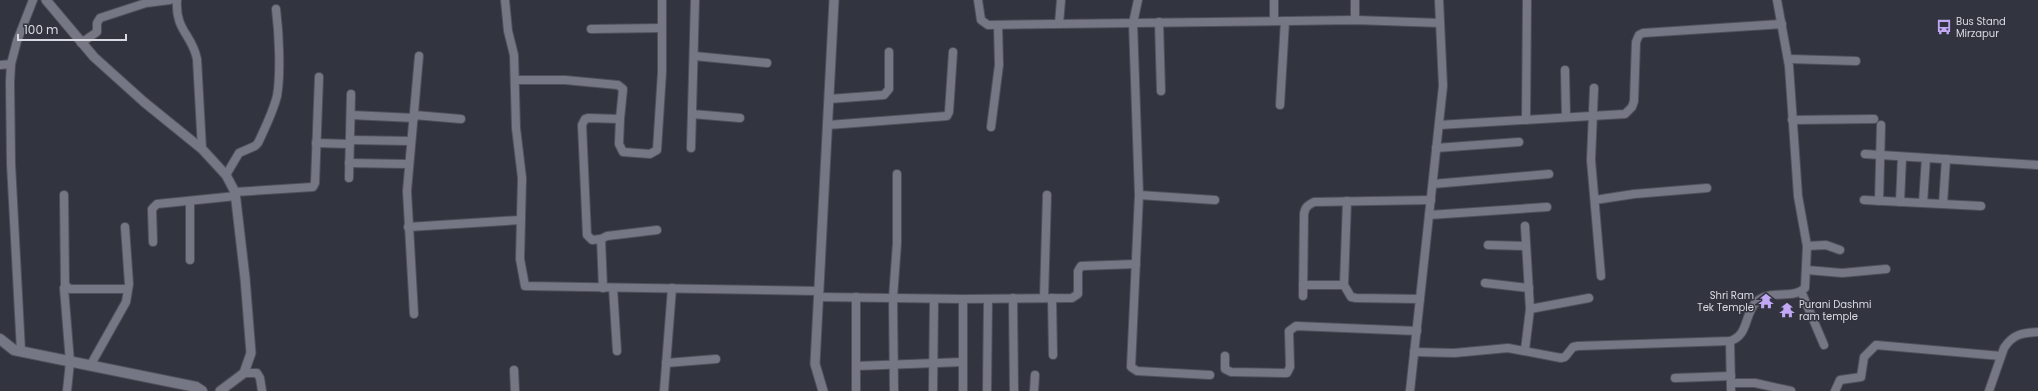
<svg xmlns="http://www.w3.org/2000/svg" width="2038" height="391" font-family="Poppins,sans-serif">
  <style>
    .lines { fill: none; stroke-linecap: round; stroke-linejoin: round }
    .minor-casing { stroke: #4f505a; stroke-width: 10 }
    .tertiary-casing { stroke: #4f505a; stroke-width: 11 }
    .secondary-casing { stroke: #4f505a; stroke-width: 12 }
    .minor { stroke: #757884; stroke-width: 8 }
    .tertiary { stroke: #757884; stroke-width: 9 }
    .secondary { stroke: #757884; stroke-width: 10 }
    .labels { text-anchor: middle; dominant-baseline: central; stroke-width: 3; stroke-linejoin: round; paint-order: stroke }
    .poi-label { font-size: 10px; fill: #d9dae1; stroke: #32343f; text-anchor: start }
  </style>
  <rect width="100%" height="100%" fill="#32343f"/>
  <g class="lines">
    <defs>
      <g id="minor">
        <path d="M177 0C175 31 192 34 197 59L202 149"/>
        <path d="M505 0 508 31 514 55 516 128 522 178 520 259 525 286 819 291"/>
        <path d="M978 0 981 20 988 25 1355 20 1440 23"/>
        <path d="M1138 0 1133 23 1139 195 1131 367 1137 371 1210 375"/>
        <path d="M1355 20V0"/>
        <path d="M1274 21V0"/>
        <path d="M1159 22 1161 91"/>
        <path d="M1059 24 1061 0"/>
        <path d="M591 29 662 28"/>
        <path d="M81 43 97 32V23L100 18 146 3 170 0"/>
        <path d="M694 56 767 63"/>
        <path d="M1789 59 1856 61"/>
        <path d="M0 65 11 64"/>
        <path d="M1565 70 1566 117"/>
        <path d="M515 80H565L618 85 623 89 620 119 588 118 585 119 582 125 587 235 592 240 601 239"/>
        <path d="M1594 88 1591 160 1601 276"/>
        <path d="M829 99 884 95 889 89V52"/>
        <path d="M1280 105 1285 21"/>
        <path d="M692 114 740 118"/>
        <path d="M351 115 414 118"/>
        <path d="M414 115 461 119"/>
        <path d="M620 119 619 144 623 152 650 154 657 150 662 72V0"/>
        <path d="M1526 120 1527 0"/>
        <path d="M1792 120 1874 119"/>
        <path d="M828 125 947 116 949 112 953 52"/>
        <path d="M1439 125 1625 114 1632 107 1634 101 1636 42 1639 35 1643 33 1782 24"/>
        <path d="M991 127 999 65 998 25"/>
        <path d="M350 140 411 141"/>
        <path d="M316 143 350 144"/>
        <path d="M691 148 695 0"/>
        <path d="M1436 148 1519 142"/>
        <path d="M1865 154 2038 165"/>
        <path d="M349 163 408 164"/>
        <path d="M226 175 239 153 255 146 258 143C265 128 273 112 277 96 281 73 279 33 276 9"/>
        <path d="M349 178 351 94"/>
        <path d="M1433 184 1549 174"/>
        <path d="M235 192 313 187 315 183 319 77"/>
        <path d="M64 195 65 285 70 289H128"/>
        <path d="M1139 195 1215 200"/>
        <path d="M1595 200 1634 194 1707 188"/>
        <path d="M1864 200 1981 206"/>
        <path d="M1347 201 1344 285 1351 297 1356 298 1420 299"/>
        <path d="M1879 201 1881 125"/>
        <path d="M1900 202 1902 157"/>
        <path d="M1923 203 1926 158"/>
        <path d="M1943 204 1946 159"/>
        <path d="M1429 215 1547 207"/>
        <path d="M408 227 520 220"/>
        <path d="M153 242 152 209 157 204 236 196"/>
        <path d="M1488 245 1526 246"/>
        <path d="M1807 246 1826 245 1840 250"/>
        <path d="M190 260V201"/>
        <path d="M1807 270 1842 273 1886 269"/>
        <path d="M1485 283 1529 288"/>
        <path d="M1303 285H1344"/>
        <path d="M64 288 70 362 67 391"/>
        <path d="M603 288 601 239 607 236 657 230"/>
        <path d="M613 288 617 351"/>
        <path d="M1801 291 1824 345"/>
        <path d="M1303 296 1304 214C1305 207 1308 205 1314 202L1431 200"/>
        <path d="M819 297 963 299 1072 298 1078 294V271L1081 266 1136 264"/>
        <path d="M1013 298 1014 391"/>
        <path d="M1044 298 1047 195"/>
        <path d="M1052 298 1053 355"/>
        <path d="M963 299V391"/>
        <path d="M1530 309 1589 298"/>
        <path d="M414 314 407 191 419 56"/>
        <path d="M1730 341 1731 391"/>
        <path d="M1525 350 1530 309 1525 226"/>
        <path d="M21 351 11 164 10 82 11 64 17 41 33 0"/>
        <path d="M1414 352 1454 353 1508 348 1561 358 1565 357 1573 347 1578 346 1730 341C1749 336 1744 313 1757 301 1771 289 1793 300 1805 288L1807 246 1798 196 1789 66 1777 0"/>
        <path d="M1225 356V369L1231 372 1283 373H1287L1290 367 1289 331 1296 326 1417 331"/>
        <path d="M666 363 716 359"/>
        <path d="M90 366 126 302 129 284 125 227"/>
        <path d="M856 366 963 362"/>
        <path d="M514 370 515 391"/>
        <path d="M244 373H257L260 378 262 391"/>
        <path d="M1675 378 1731 376"/>
        <path d="M1731 383H1755L1791 391"/>
        <path d="M664 391 672 288"/>
        <path d="M856 391V297"/>
        <path d="M894 391 893 298 897 243V174"/>
        <path d="M933 391 934 299"/>
        <path d="M987 391 988 299"/>
        <path d="M1034 391 1035 375"/>
        <path d="M1410 391 1443 86 1439 0"/>
        <path d="M1835 391 1840 380 1861 377 1864 357 1876 345 2001 356"/>
        <path d="M1989 391 2004 348C2013 334 2022 333 2038 332"/>
      </g>
      <g id="tertiary">
        <path d="M46 0 94 57 144 102 202 149 226 175 235 192 245 278 251 353 244 373 220 391"/>
        <path d="M823 391 815 364 834 0"/>
      </g>
      <path id="secondary" d="M0 339 14 350 196 387 202 391"/>
    </defs>
    <!-- minor casing -->
    <use href="#minor" class="minor-casing"/>
    <!-- tertiary casing -->
    <use href="#tertiary" class="tertiary-casing"/>
    <!-- secondary casing -->
    <use href="#secondary" class="secondary-casing"/>
    <!-- minor -->
    <use href="#minor" class="minor"/>
    <!-- tertiary -->
    <use href="#tertiary" class="tertiary"/>
    <!-- secondary -->
    <use href="#secondary" class="secondary"/>
  </g>
  <!-- icons -->
  <defs>
    <symbol id="bus-bare" viewBox="-9 -9 18 18"><path d="M-5-6H5V4H4V6H2V4H-2V6H-4V4H-5ZM-3.5-4V0h7V-4ZM-3.5 1.2v1.5H-2V1.2ZM2 1.2v1.5H3.5V1.2Z" fill="#c0a8f4" stroke="#32343f" stroke-width="2.5" paint-order="stroke"/></symbol>
    <symbol id="temple-bare" viewBox="-9 -9 18 18"><path d="M0-6L5-2H3V0L6.5 2.5H4V6H1.5V3h-3V6H-4V2.5H-6.5L-3 0V-2H-5Z" fill="#c0a8f4" stroke="#32343f" stroke-width="2.5" paint-order="stroke"/></symbol>
  </defs>
  <g fill-rule="evenodd">
    <use href="#bus-bare" x="1933" y="16" width="22" height="22"/>
    <use href="#temple-bare" x="1755" y="290" width="22" height="22"/>
    <use href="#temple-bare" x="1776" y="299" width="22" height="22"/>
  </g>
  <g class="labels">
    <!-- poi labels -->
    <g class="poi-label">
      <text x="1956" y="21">Bus Stand<tspan x="1956" dy="12">Mirzapur</tspan></text>
      <text x="1754" y="295" text-anchor="end">Shri Ram<tspan x="1754" dy="12">Tek Temple</tspan></text>
      <text x="1799" y="304">Purani Dashmi<tspan x="1799" dy="12">ram temple</tspan></text>
    </g>
  </g>
  <!-- scale -->
  <path d="M18 34v6h108v-6" fill="none" stroke="#d9dae1" stroke-width="2"/>
  <text x="24" y="34" font-size="12" fill="#d9dae1" stroke="#32343f" stroke-width="3" paint-order="stroke">100 m</text>
</svg>
